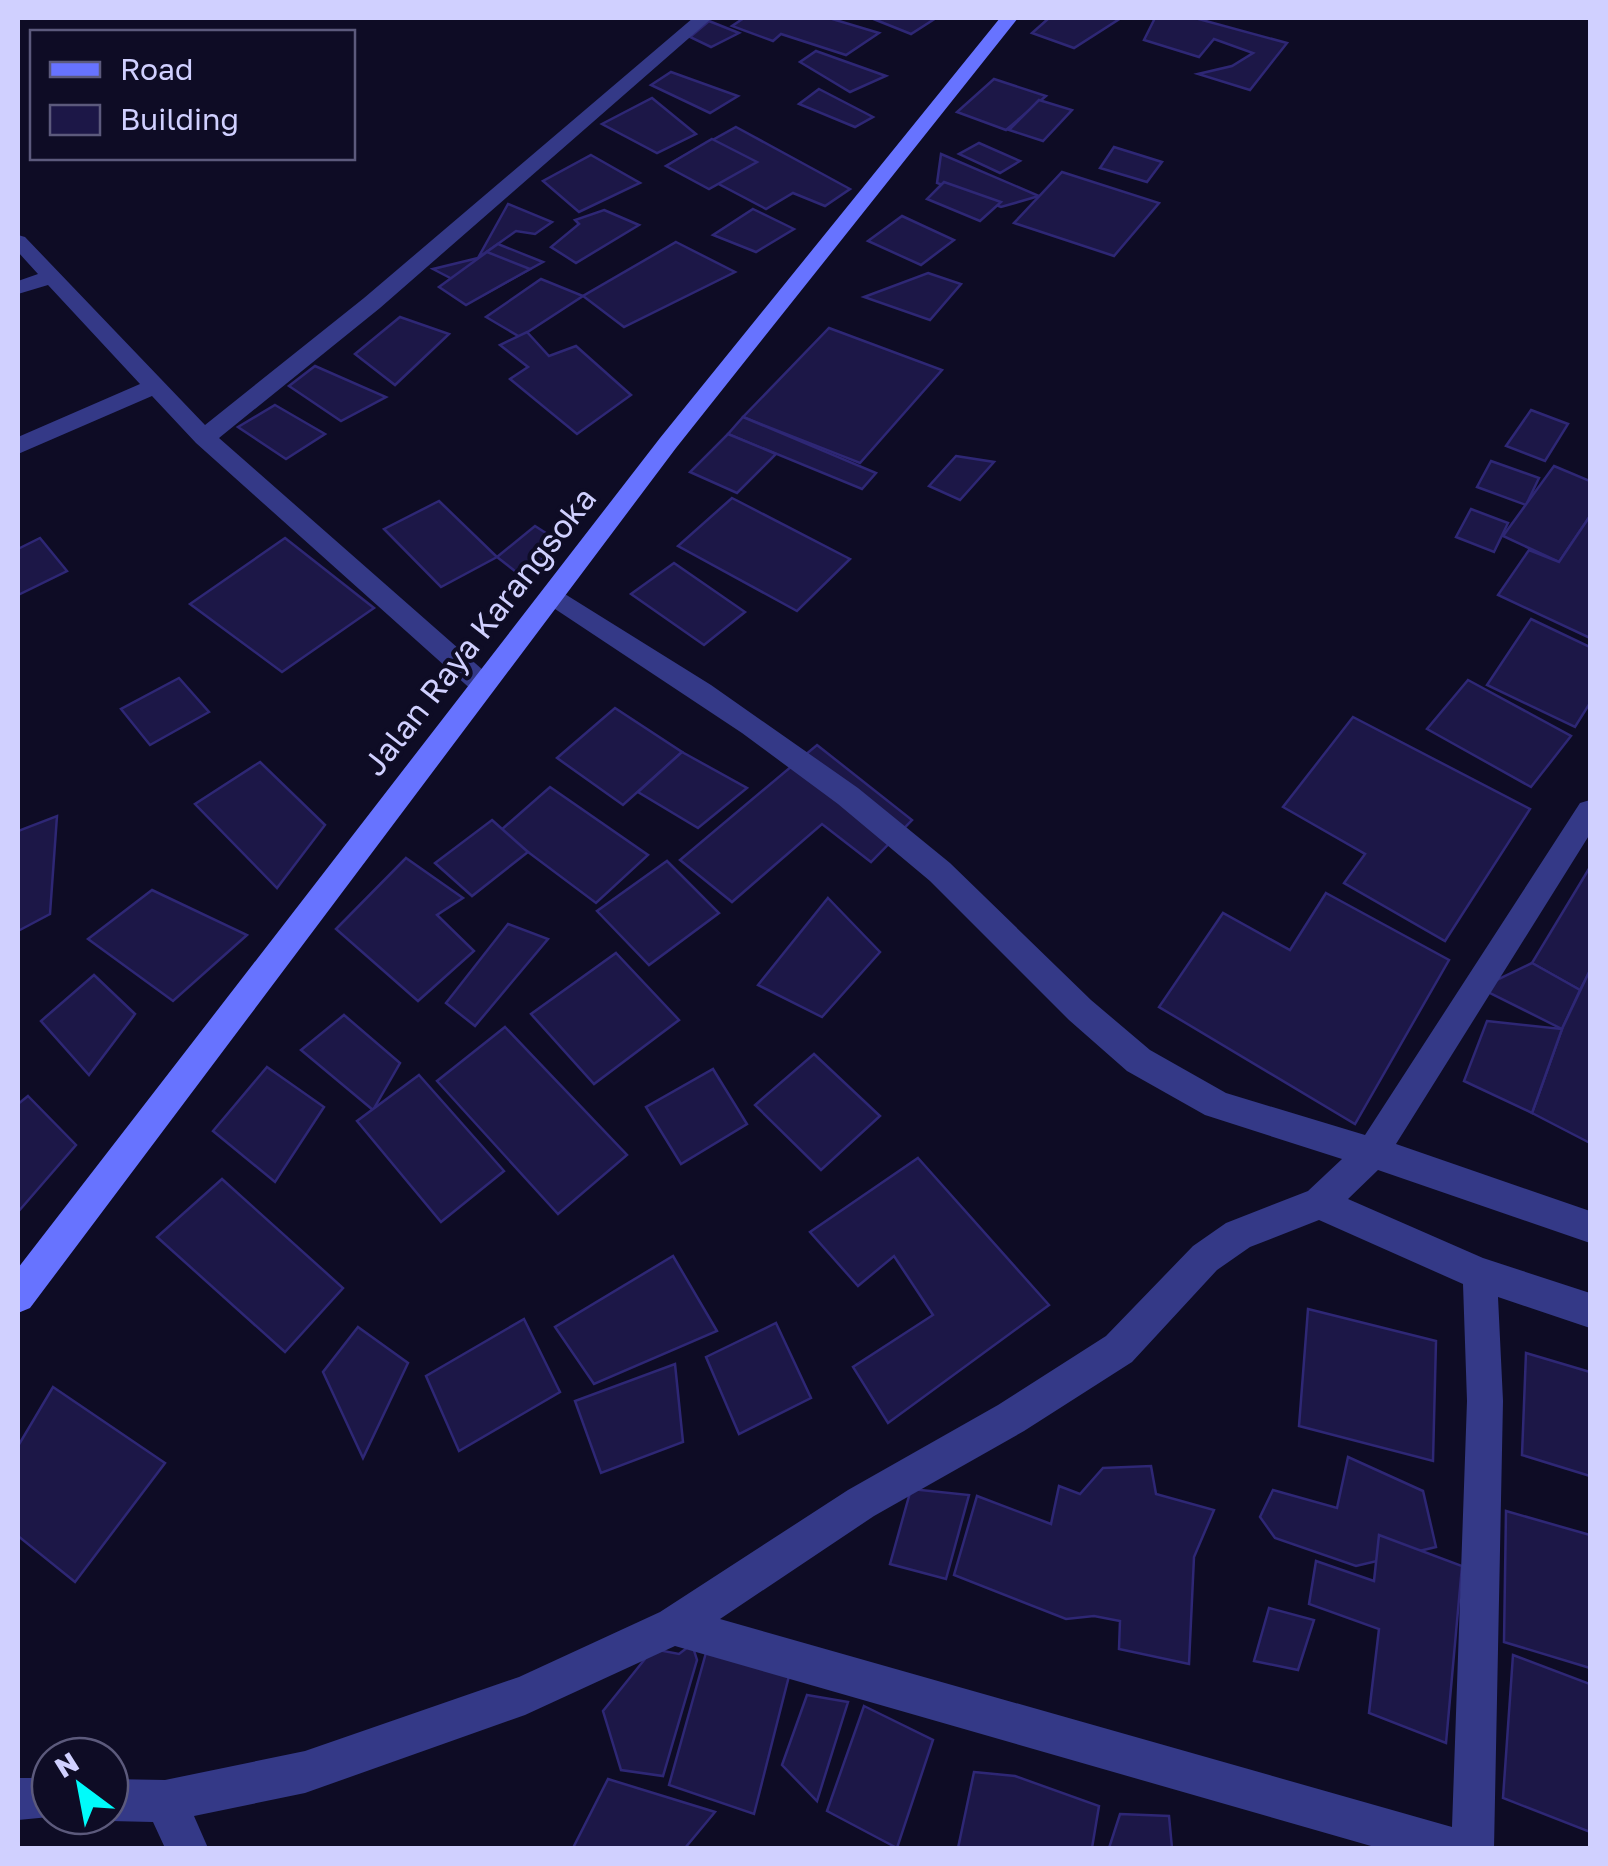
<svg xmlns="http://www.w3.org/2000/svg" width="1608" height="1866" font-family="'Golos Text',sans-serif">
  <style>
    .building { fill: #1c1747; stroke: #2e2775; stroke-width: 2.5 }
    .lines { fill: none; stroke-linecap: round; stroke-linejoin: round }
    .street { fill: #343987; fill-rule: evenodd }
    .secondary { fill: #6773ff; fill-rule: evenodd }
    .labels { text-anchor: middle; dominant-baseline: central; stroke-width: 8; stroke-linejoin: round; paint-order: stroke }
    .street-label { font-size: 32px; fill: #d0d0ff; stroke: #0e0c25 }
  </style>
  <rect width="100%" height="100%" fill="#0e0c25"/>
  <!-- building -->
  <g class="building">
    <path d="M744 18H829L879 33 846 55 781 34 773 41 732 26Z"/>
    <path d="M871 18H936L911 34Z"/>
    <path d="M1049 18H1121L1074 48 1032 33Z"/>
    <path d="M1155 18H1195L1287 43 1250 90 1198 74 1232 66 1253 53 1214 39 1199 57 1144 40Z"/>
    <path d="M709 21 739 33 711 47 690 37Z"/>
    <path d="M816 51 886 76 850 92 800 62Z"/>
    <path d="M671 72 738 96 710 113 651 85Z"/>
    <path d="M994 79 1046 96 1006 130 957 112Z"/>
    <path d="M819 89 873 117 855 127 799 104Z"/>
    <path d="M652 98 696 134 657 153 602 124Z"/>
    <path d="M1039 100 1072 110 1043 141 1009 130Z"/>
    <path d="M736 127 850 189 825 206 793 193 766 209 675 161Z"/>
    <path d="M712 139 757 162 709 189 666 166Z"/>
    <path d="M979 143 1020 161 1000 173 959 154Z"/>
    <path d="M1114 147 1162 162 1147 182 1100 168Z"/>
    <path d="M941 154 1039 196 1001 207 937 183Z"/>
    <path d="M591 155 640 183 579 212 543 181Z"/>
    <path d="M1062 172 1159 203 1114 256 1014 223Z"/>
    <path d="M944 182 1001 202 980 221 927 199Z"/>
    <path d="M508 204 552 222 535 234 516 231 478 258Z"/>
    <path d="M753 209 794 229 756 252 713 235Z"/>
    <path d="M604 210 639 225 576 263 551 247 579 224 575 220Z"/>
    <path d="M902 216 954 240 921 265 868 241Z"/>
    <path d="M676 242 735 272 624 327 583 296Z"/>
    <path d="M498 244 543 262 483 295 433 269 478 258Z"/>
    <path d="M487 252 530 269 466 305 439 287Z"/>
    <path d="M928 273 961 284 930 320 864 297Z"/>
    <path d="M541 279 583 296 520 337 486 317Z"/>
    <path d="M400 317 449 334 395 385 355 354Z"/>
    <path d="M829 328 942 370 860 463 743 417Z"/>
    <path d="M527 332 549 356 576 346 631 395 577 434 510 379 528 367 500 345Z"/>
    <path d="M315 366 386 397 341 421 289 386Z"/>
    <path d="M275 405 325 434 286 459 238 427Z"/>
    <path d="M1531 410 1568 424 1545 461 1506 446Z"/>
    <path d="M743 417 876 473 862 489 728 434Z"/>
    <path d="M728 434 776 454 737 493 690 472Z"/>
    <path d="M956 456 994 462 960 500 929 486Z"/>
    <path d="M1491 461 1539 478 1526 505 1477 487Z"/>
    <path d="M1554 466 1590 481V516L1559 562 1503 536Z"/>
    <path d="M732 498 850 559 797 611 678 546Z"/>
    <path d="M439 501 497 557 441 587 384 529Z"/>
    <path d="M1471 509 1508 523 1494 552 1456 537Z"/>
    <path d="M1590 516V638L1498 595 1529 550 1559 562Z"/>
    <path d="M535 526 563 544 520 575 497 557Z"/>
    <path d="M40 538 67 571 18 595V549Z"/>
    <path d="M285 538 374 608 282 672 190 604Z"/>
    <path d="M674 563 745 612 704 645 631 594Z"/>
    <path d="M1531 619 1590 647V703L1575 727 1487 685Z"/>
    <path d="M179 678 209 712 150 745 121 709Z"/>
    <path d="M1468 680 1571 736 1531 787 1427 729Z"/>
    <path d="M615 708 682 752 623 805 557 758Z"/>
    <path d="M1353 717 1530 809 1445 941 1344 883 1365 854 1283 807Z"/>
    <path d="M817 745 912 820 871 862 822 824 732 902 680 860Z"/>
    <path d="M682 752 747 788 698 828 638 792Z"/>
    <path d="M260 762 325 825 277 888 195 804Z"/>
    <path d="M550 787 648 855 596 903 500 831Z"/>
    <path d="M57 816 50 914 18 931V831Z"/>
    <path d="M492 820 528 852 472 896 435 863Z"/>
    <path d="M406 858 463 898 437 915 474 951 418 1001 336 929Z"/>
    <path d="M667 861 719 913 649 965 597 911Z"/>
    <path d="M1590 867V971L1580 990 1532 963Z"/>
    <path d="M152 890 247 935 173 1001 88 939Z"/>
    <path d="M1326 893 1449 960 1355 1124 1159 1007 1223 913 1290 950Z"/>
    <path d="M828 898 880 952 822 1017 758 985Z"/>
    <path d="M508 924 548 939 475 1026 446 1003Z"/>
    <path d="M616 953 679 1020 594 1084 531 1014Z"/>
    <path d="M1532 963 1580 990 1562 1029 1480 988Z"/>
    <path d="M1590 970V1143L1532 1113 1562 1029Z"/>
    <path d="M94 975 135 1014 89 1075 41 1021Z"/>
    <path d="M344 1015 400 1063 373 1110 301 1050Z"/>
    <path d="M1487 1021 1562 1029 1532 1113 1464 1081Z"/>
    <path d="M505 1027 627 1155 558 1214 437 1081Z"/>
    <path d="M814 1054 880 1116 821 1170 755 1105Z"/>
    <path d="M267 1067 324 1107 275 1182 213 1131Z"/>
    <path d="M713 1069 747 1124 681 1164 646 1107Z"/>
    <path d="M419 1075 504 1171 441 1222 357 1121Z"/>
    <path d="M28 1096 76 1145 18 1212V1104Z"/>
    <path d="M918 1158 1049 1305 888 1423 853 1367 933 1315 894 1256 858 1286 810 1232Z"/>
    <path d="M222 1179 343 1288 285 1352 157 1237Z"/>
    <path d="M673 1256 717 1331 594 1384 555 1327Z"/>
    <path d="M1308 1309 1436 1341 1433 1461 1299 1426Z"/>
    <path d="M524 1319 560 1392 459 1451 426 1376Z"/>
    <path d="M776 1323 811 1398 739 1434 706 1357Z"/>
    <path d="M358 1327 408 1363 363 1458 323 1372Z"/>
    <path d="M1526 1353 1590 1372V1476L1522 1455Z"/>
    <path d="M675 1364 683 1442 601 1473 575 1401Z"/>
    <path d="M53 1387 165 1463 75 1582 18 1536V1446Z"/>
    <path d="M1348 1457 1423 1491 1436 1547 1356 1566 1275 1538 1260 1517 1273 1490 1337 1508Z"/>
    <path d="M1151 1466 1156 1494 1214 1510 1194 1557 1189 1664 1119 1649 1120 1621 1094 1616 1066 1619 954 1575 977 1496 1051 1524 1059 1486 1080 1494 1103 1468Z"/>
    <path d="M911 1489 969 1495 946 1579 890 1564Z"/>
    <path d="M1506 1511 1590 1535V1668L1504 1642Z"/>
    <path d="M1379 1535 1462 1566 1446 1743 1369 1713 1379 1629 1309 1604 1316 1561 1374 1581Z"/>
    <path d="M1269 1608 1314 1620 1298 1670 1254 1661Z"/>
    <path d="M709 1642 791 1668 754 1814 669 1785Z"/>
    <path d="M692 1644 697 1660 663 1776 621 1770 603 1711 653 1649 679 1654Z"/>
    <path d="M1513 1655 1590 1684V1832L1503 1798Z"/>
    <path d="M807 1695 848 1702 817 1801 782 1765Z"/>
    <path d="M864 1706 933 1740 897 1848 827 1811Z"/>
    <path d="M974 1772 1015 1776 1099 1806 1092 1848H958Z"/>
    <path d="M608 1779 715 1812 685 1848H573Z"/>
    <path d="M1120 1814 1169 1816 1172 1848H1109Z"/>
  </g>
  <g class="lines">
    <!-- street -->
    <g class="street">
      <path d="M693 18H712L380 308 219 438 492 678 496 685 492 692H474L196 443 152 396 18 454V437L140 384 48 285 18 294V281L38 274 18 252V235L25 237 205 425 364 298Z"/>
      <path d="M552 586 711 685 858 788 950 863 1091 1000 1150 1050 1226 1093 1365 1135 1580 803 1590 800V834L1396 1144 1590 1211V1243L1378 1170 1348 1199 1483 1258 1590 1293V1328L1498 1297 1503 1401 1494 1848H1378L675 1646 525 1715 305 1793 194 1816 208 1848H165L153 1822 110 1821 98 1816H110V1779L165 1780 305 1751 519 1677 660 1612 848 1490 998 1405 1106 1336 1193 1246 1226 1223 1308 1191 1342 1159 1205 1115 1127 1071 1069 1020 930 881 838 804 742 733 543 601 539 595ZM1319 1220 1463 1284 1467 1401 1452 1827 720 1619 874 1516 1024 1431 1132 1362 1217 1270 1250 1247Z"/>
      <path d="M18 1778H50V1816H60L18 1820Z"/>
    </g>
    <!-- secondary -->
    <path class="secondary" d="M1000 18H1018L676 448 30 1308 18 1313V1268L660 438Z"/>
  </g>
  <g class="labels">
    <!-- street labels -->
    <g class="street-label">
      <text transform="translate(479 631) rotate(-52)">Jalan Raya Karangsoka</text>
    </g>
  </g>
  <!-- border -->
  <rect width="1608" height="1866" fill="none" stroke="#d0d0ff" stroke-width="40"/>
  <!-- legend -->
  <rect x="30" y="30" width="325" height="130" fill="#0e0c25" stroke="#5c5a7c" stroke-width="2.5"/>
  <rect x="50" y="62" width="50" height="15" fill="#6773ff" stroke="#5c5a7c" stroke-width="2.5"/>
  <text x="120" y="80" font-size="30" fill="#d0d0ff">Road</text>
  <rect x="50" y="105" width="50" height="30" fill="#1c1747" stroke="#5c5a7c" stroke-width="2.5"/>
  <text x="120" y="130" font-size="30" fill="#d0d0ff">Building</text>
  <!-- north arrow -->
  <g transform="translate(80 1786) rotate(328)"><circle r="48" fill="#0e0c25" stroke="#5c5a7c" stroke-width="2.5"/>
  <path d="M0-8L18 38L0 25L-18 38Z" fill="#00fbfa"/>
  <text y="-15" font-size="28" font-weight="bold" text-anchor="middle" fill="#d0d0ff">N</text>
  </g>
</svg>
